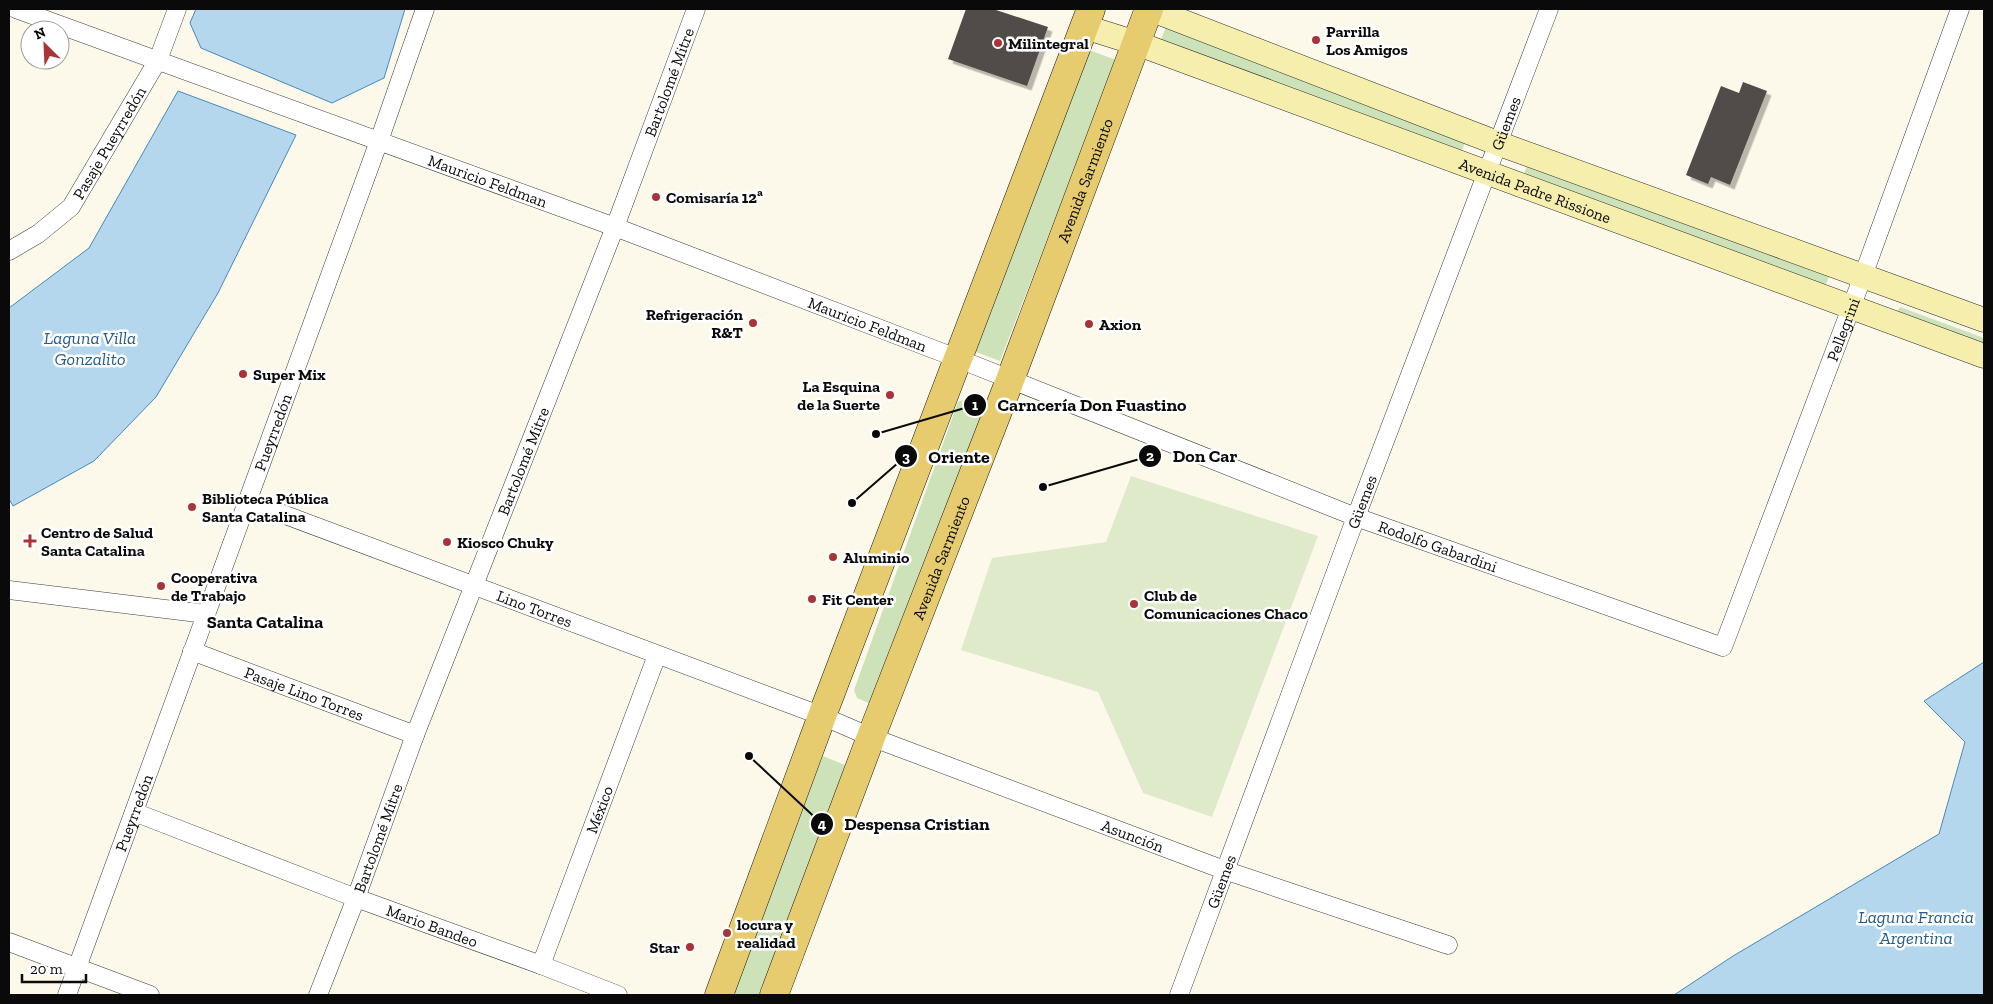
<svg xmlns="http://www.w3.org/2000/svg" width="1993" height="1004" font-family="'Zilla Slab',serif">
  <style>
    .green { fill: #cde2b8 }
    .pitch { fill: #deeac9 }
    .water { fill: #b5d7ee; stroke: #458abc }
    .building { fill: #514c48; filter: url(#shadow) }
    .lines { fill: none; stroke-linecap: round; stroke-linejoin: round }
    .street-casing { stroke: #3d3d3d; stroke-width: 19 }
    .secondary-casing { stroke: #2c2c2c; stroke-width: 25 }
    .primary-casing { stroke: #1b1b1b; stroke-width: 29 }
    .street { stroke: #fff; stroke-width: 18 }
    .secondary { stroke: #f5eead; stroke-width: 24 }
    .primary { stroke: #e7cc6f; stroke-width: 28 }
    .poi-dot { fill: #a83438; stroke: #fff; stroke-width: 2 }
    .labels { text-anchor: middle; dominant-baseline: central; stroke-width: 5; stroke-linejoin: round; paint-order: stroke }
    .poi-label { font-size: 16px; font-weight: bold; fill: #0a0a0a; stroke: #fff; text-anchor: start }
    .street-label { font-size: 16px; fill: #0a0a0a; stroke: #fff }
    .water-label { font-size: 18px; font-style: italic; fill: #245c8b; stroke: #fff }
    .neighbourhood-label { font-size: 18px; font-weight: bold; fill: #0a0a0a; stroke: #fff }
    .leader { fill: none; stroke: #0a0a0a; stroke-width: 2 }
    .callout-dot { fill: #0a0a0a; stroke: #fff; stroke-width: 2 }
    .mark-label { font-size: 15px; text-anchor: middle; font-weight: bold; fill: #fff }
    .callout-label { font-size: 18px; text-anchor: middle; font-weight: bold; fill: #0a0a0a; stroke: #fff; stroke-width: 5; stroke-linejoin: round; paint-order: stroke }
  </style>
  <defs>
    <filter id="shadow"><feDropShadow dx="4.5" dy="4.5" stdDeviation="0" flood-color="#0004"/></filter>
  </defs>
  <rect width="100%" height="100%" fill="#fcf9ea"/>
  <!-- green -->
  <g class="green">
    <path d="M1166 27 1466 140 1460 156 1160 42Z"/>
    <path d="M1089 50 1116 60 1000 361 973 351Z"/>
    <path d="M1528 163 1829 277 1822 293 1522 179Z"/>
    <path d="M1900 307 1984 338V344L1897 312Z"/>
    <path d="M967 398 982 403 984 412 871 704 857 698 854 690 958 402Z"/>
    <path d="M823 756 852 768 762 995H729Z"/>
  </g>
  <!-- pitch -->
  <path class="pitch" d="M1131 476 1318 536 1212 817 1143 793 1098 692 961 650 992 558 1106 542Z"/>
  <!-- water -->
  <g class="water">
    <path d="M196 9H405L384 78 332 103 201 48 190 23Z"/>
    <path d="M178 91 296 135 218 293 156 397 94 461 13 506 9 499V308L89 248Z"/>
    <path d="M1984 662V995H1674L1733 956 1939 834 1965 742 1924 701Z"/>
  </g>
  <!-- building -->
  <g class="building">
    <path d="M966 9H993L1048 27 1027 86 948 59Z"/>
    <path d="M1743 82 1767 91 1730 185 1711 177 1708 184 1686 175 1721 86 1739 93Z"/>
  </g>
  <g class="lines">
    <defs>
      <g id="street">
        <path id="s1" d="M16 9 615 227 959 359 1356 517 1723 647 1863 276 1960 9"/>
        <path id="s2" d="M9 251 38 234 71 207 158 60 177 9"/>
        <path id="s3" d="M248 501 822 716 871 737 1224 870 1448 945"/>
        <path d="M9 590 206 614"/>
        <path id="s4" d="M192 651 415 735"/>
        <path id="s5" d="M134 812 356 898 541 965 618 995"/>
        <path d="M9 942 150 995"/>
        <path id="s6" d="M541 965 657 655"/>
        <path id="s7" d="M67 995 379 141 425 9"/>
        <path id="s8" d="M318 995 356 898 415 735 615 227 696 9"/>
        <path id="s9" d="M1179 995 1356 517 1549 9"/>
      </g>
      <g id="secondary">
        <path d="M1150 9 1497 143 1984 320"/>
        <path id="s10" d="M1085 27 1136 43 1984 356"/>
      </g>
      <g id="primary">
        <path d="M719 995 822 716 1091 9"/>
        <path id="s11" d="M774 995 871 737 1010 380 1149 9"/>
      </g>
    </defs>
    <!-- street casing -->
    <use href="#street" class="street-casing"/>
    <!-- secondary casing -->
    <use href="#secondary" class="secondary-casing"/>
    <!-- primary casing -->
    <use href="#primary" class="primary-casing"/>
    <!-- street -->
    <use href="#street" class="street"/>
    <!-- secondary -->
    <use href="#secondary" class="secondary"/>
    <!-- primary -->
    <use href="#primary" class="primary"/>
  </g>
  <!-- markers -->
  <g class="poi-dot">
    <circle cx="1316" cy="40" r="5"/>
    <circle cx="998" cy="43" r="5"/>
    <circle cx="656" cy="197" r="5"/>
    <circle cx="753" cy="323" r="5"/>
    <circle cx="1089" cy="324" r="5"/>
    <circle cx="243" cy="374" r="5"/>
    <circle cx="890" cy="395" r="5"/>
    <circle cx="192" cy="507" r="5"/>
    <path d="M27.5 533.5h5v5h5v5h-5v5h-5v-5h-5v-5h5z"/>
    <circle cx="447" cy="542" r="5"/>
    <circle cx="833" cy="557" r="5"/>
    <circle cx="161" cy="586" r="5"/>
    <circle cx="812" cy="599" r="5"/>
    <circle cx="1134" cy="604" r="5"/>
    <circle cx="727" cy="933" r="5"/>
    <circle cx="690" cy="947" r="5"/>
  </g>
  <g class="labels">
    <!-- poi labels -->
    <g class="poi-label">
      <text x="1326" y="31">Parrilla<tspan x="1326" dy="18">Los Amigos</tspan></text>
      <text x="1008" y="43">Milintegral</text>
      <text x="666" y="197">Comisaría 12ª</text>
      <text x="743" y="314" text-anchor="end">Refrigeración<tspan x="743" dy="18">R&amp;T</tspan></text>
      <text x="1099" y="324">Axion</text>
      <text x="253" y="374">Super Mix</text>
      <text x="880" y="386" text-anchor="end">La Esquina<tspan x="880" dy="18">de la Suerte</tspan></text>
      <text x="202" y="498">Biblioteca Pública<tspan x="202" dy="18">Santa Catalina</tspan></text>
      <text x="41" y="532">Centro de Salud<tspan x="41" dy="18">Santa Catalina</tspan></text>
      <text x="457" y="542">Kiosco Chuky</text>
      <text x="843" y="557">Aluminio</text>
      <text x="171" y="577">Cooperativa<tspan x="171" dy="18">de Trabajo</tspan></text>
      <text x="1144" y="595">Club de<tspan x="1144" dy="18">Comunicaciones Chaco</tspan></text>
      <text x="822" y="599">Fit Center</text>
      <text x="737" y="924">locura y<tspan x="737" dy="18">realidad</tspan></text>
      <text x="680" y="947" text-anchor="end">Star</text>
    </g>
    <!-- street labels -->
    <g class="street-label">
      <text stroke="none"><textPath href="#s8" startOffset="978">Bartolomé Mitre</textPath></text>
      <text stroke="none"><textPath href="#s9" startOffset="931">Güemes</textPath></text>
      <text stroke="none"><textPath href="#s2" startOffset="151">Pasaje Pueyrredón</textPath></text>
      <text stroke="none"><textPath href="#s11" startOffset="872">Avenida Sarmiento</textPath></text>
      <text stroke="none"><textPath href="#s1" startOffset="502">Mauricio Feldman</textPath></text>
      <text stroke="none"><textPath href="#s10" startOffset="479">Avenida Padre Rissione</textPath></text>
      <text stroke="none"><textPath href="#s1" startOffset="908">Mauricio Feldman</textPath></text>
      <text stroke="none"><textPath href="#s1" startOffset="2162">Pellegrini</textPath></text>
      <text stroke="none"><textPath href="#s7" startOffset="599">Pueyrredón</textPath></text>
      <text stroke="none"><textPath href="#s8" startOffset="572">Bartolomé Mitre</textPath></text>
      <text stroke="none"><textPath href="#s9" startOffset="526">Güemes</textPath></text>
      <text stroke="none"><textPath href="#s1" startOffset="1520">Rodolfo Gabardini</textPath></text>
      <text stroke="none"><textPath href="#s11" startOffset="468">Avenida Sarmiento</textPath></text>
      <text stroke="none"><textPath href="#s3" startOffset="306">Lino Torres</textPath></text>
      <text stroke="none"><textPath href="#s4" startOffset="120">Pasaje Lino Torres</textPath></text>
      <text stroke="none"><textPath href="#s6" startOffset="166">México</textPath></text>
      <text stroke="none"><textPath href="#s7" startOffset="194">Pueyrredón</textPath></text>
      <text stroke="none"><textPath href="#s3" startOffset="946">Asunción</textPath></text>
      <text stroke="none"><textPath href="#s8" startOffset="168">Bartolomé Mitre</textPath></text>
      <text stroke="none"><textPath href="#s9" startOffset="121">Güemes</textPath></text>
      <text stroke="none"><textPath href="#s5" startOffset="319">Mario Bandeo</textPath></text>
    </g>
    <!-- water labels -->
    <g class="water-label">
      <text x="90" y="338">Laguna Villa<tspan x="90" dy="21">Gonzalito</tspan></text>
      <text x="1916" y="917">Laguna Francia<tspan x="1916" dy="21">Argentina</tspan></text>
    </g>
    <!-- neighbourhood labels -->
    <g class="neighbourhood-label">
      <text x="265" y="622">Santa Catalina</text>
    </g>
  </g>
  <!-- callouts -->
  <path class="leader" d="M876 434L975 405M1043 487L1150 456M852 503L906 456M749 756L822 824"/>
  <g class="callout-dot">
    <circle cx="876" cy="434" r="5"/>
    <circle cx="1043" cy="487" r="5"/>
    <circle cx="852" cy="503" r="5"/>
    <circle cx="749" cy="756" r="5"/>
    <circle cx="975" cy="405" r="12"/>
    <circle cx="1150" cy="456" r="12"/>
    <circle cx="906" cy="456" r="12"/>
    <circle cx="822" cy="824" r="12"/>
  </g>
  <g class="mark-label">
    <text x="975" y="410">1</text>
    <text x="1150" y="461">2</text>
    <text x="906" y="462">3</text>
    <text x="822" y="829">4</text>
  </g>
  <g class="callout-label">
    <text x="1092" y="411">Carncería Don Fuastino</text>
    <text x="1205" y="462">Don Car</text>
    <text x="959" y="463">Oriente</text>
    <text x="917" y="830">Despensa Cristian</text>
  </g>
  <!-- border -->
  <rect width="1993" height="1004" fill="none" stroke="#0a0a0a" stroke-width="20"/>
  <!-- north arrow -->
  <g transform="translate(45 45) rotate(336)"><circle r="24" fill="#ffffff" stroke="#9d9d9d"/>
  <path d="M0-4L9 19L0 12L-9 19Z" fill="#a83438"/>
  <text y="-8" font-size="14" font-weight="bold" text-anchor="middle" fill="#0a0a0a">N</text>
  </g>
  <!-- scale -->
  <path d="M22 974v8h64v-8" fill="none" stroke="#0a0a0a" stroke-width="2.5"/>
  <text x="30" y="974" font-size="15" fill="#0a0a0a" stroke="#ffffff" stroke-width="4" paint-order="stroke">20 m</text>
</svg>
